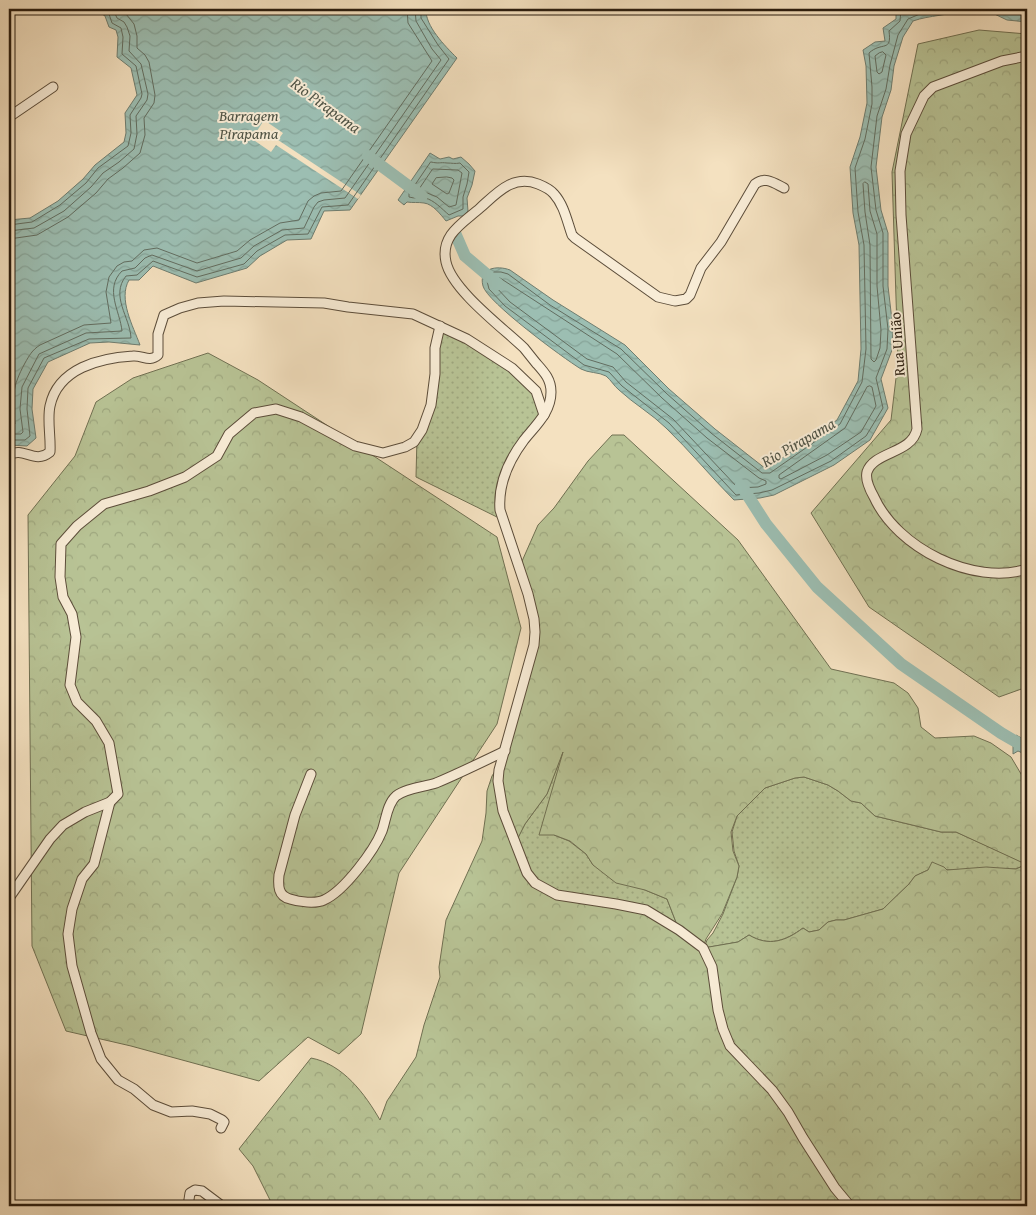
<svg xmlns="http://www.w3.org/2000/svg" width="1036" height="1215" font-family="'Gentium Book Plus',serif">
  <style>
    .grass { fill: url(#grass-dots); stroke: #707052 }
    .forest { fill: url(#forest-crowns); stroke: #707052; fill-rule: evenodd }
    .water { fill: url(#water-waves); stroke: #6e7d70 }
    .pier { fill: #f4e1c0 }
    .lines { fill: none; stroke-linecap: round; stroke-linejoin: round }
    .shore { stroke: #626d60; stroke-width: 1 }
    .river { stroke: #9cbeb2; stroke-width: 12 }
    .minor-casing { stroke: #5c4d3a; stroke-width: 11 }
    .minor { stroke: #f8ecd6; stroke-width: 9 }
    .labels { text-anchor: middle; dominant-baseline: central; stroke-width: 4; stroke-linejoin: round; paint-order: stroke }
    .street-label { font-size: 15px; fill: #291c0e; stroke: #f8ecd6 }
    .water-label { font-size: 16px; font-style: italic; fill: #515547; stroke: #f8ecd6 }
  </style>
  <defs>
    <pattern id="grass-dots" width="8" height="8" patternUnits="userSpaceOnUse" patternTransform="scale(1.25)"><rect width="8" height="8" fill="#b8c395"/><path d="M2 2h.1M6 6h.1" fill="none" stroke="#9ea77f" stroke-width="1.8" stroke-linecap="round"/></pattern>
    <pattern id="forest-crowns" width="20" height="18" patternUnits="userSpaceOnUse" patternTransform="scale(1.25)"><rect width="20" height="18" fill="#b8c395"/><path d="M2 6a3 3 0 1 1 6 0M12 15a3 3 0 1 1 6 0" fill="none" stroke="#9ea77f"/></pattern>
    <pattern id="water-waves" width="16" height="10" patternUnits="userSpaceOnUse" patternTransform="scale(1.25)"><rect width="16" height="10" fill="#9cbeb2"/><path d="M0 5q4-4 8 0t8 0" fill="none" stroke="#86a398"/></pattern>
  </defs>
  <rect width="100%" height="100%" fill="#f4e1c0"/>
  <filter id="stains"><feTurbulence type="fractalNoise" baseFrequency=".004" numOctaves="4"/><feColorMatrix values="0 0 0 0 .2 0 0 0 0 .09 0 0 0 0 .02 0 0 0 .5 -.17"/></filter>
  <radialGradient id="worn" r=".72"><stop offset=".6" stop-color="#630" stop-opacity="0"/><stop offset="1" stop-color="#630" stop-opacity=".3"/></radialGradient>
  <!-- grass -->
  <g class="grass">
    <path d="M441 328 511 369 548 408 502 480 503 520 416 477 417 437 422 430Z"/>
    <path d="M567 740 554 835 569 841 586 854 593 865 645 890 667 899 679 930 535 883 515 843 525 824 547 794Z"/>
    <path d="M804 777 828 785 838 791 851 801 861 803 875 816 941 832H956L1027 864 1016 869 928 870 915 876 909 884 883 909 844 920H836L828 922 819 930 809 932 803 928C785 941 769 947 749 935L738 942 704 948 707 940 713 933 723 914 737 877 739 866 734 851 732 832 737 816 765 788 795 778Z"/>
  </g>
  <!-- forest -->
  <g class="forest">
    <path d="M979 30 1027 34V687L999 697 869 607 811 513 891 420 898 361 892 172 918 44Z"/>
    <path d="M208 353 258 380 497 537 521 628 497 724 399 873 361 1034 339 1054 308 1037 259 1081 131 1046 66 1031 32 946 28 515 75 456 96 402 133 378Z"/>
    <path d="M612 435H624L738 540 831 669 894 683 908 693 918 708 921 727 935 738 974 736 991 743 1011 757 1027 784V863L1021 862 956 832H941L875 816 861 803 851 801 838 791 828 785 804 777 795 778 765 788 737 816 731 832 733 851 739 866 737 877 722 914 706 939 703 948 738 942 749 935C769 947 786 941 803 928L809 932 819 930 828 922 836 920H844L883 909 909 884 915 876 928 870 932 862 944 867 947 870 986 867 1016 869 1027 864V1206H273L253 1166 239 1149 311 1058C343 1064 365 1094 380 1120L387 1101 416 1057 424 1025 440 977 439 967 446 920 482 841 486 813 487 791 492 776 503 759 535 632 519 568 538 525 554 508 588 461ZM563 752 539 835H554L570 841 586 854 593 865 616 883 645 890 667 899 679 930 646 910 546 890 527 873 515 844 525 824 547 794Z"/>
  </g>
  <!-- water -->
  <g class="water">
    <path d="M95 9H426C425 26 445 46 457 58L350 210 324 211 311 239 287 240 260 256 247 268 196 283 153 266 139 280H129C118 299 133 326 140 345L109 342 90 343 48 362 33 389 32 409 36 438 27 446 9 445V220L30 218 58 201 83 179 95 165 124 142 126 133 125 113 137 95 131 68 117 57 118 37 116 30 109 27 105 16Z"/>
    <path d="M896 9H965C948 16 930 15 913 21L903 37 894 66 891 90 882 117 876 167 881 210 888 233V286L893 329 892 350 881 379 888 408 870 440 834 465 774 495 760 498 734 500C711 477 690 451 666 428 652 414 634 404 619 390 614 386 611 380 606 376 599 372 588 373 581 369 563 358 487 302 483 286 478 268 497 265 510 270L553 300 625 345 669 389 715 429 766 469 837 420 858 381 861 349 859 245 853 213 850 167 860 137 867 103 866 66 863 50 875 42 885 41 883 28 896 19Z"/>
    <path d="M984 9H1027V22L1007 20Z"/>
    <path d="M430 153 440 159 449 157 453 159 461 157 469 164 475 171 472 185 467 198 468 211 463 216H458L446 221C441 215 433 204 424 203 418 202 413 203 407 202L404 205 398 200Z"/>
    <path d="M1016 735 1027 741V755L1018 751 1013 754V743Z"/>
  </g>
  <!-- pier -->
  <path class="pier" d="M264 120 283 133 278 140 361 195 358 199 276 145 271 152 252 139Z"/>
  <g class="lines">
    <!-- shore -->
    <g class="shore">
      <path d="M901 9 900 21 889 31C892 53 882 41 869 53L872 87V104L865 139 855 168 858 212 864 245 866 349 862 382 840 424 770 473H762L711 433 666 393 621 349 550 305 508 274 501 272H494L491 274 487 281 489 289 505 306 584 365 609 372 622 386 669 423 736 495 759 493 772 490 831 461 866 436 883 408 876 378 887 349 888 329 883 286V233L876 210 871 167 877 116 886 89 890 65 898 35 908 19 927 11 952 9"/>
      <path d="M883 52 886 55 882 72 879 74 877 72 875 56 879 53Z"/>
      <path d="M431 162C440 164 439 162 447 163 452 163 455 164 460 163L469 172 467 184 463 197V209L449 215C442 209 434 200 425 198 419 197 415 199 409 197V194Z"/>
      <path d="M433 169 458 170 462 173 456 205 449 207 437 197 420 190V188Z"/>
      <path d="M447 177 452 178 454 180 449 193 447 194 432 184 436 178Z"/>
      <path d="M865 182 868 184 870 211 877 234V286L881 330 880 348 876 360 874 362 871 359 870 245 865 212 863 184Z"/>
      <path d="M9 225 32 222 60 205 86 183 98 168 128 146 131 133 130 115 141 98 142 94 136 66 122 54 123 37 121 28 112 23 109 14 104 9"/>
      <path d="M9 231 34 228 64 211 91 187 103 173 119 162 134 149 137 134 136 116 147 100 148 94 141 64 129 51 130 36 127 27 124 22 117 18 113 9"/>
      <path d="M9 239 37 235 68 217 96 193 108 179 123 168 140 153 145 135 144 118 154 103 155 95 149 62 145 55 137 48V36L134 24 122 9"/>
      <path d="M500 278 617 354 662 398 707 438 759 478 766 481V484L758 487 738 488 673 419 626 382 613 367 587 359 510 302 494 285 495 279Z"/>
      <path d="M870 386 872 387 876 406 861 432 827 455 781 479 779 478V475L845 428 867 387Z"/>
      <path d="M9 426H13L15 424C12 397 12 387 25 363 29 356 32 350 40 345L84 325 111 323 106 292 109 277 117 266 124 262 132 261 144 250 157 248 197 263 237 251 250 240 280 223 299 220 308 201 314 196 321 193 341 191 432 61 408 23 407 9"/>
      <path d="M9 434H21L23 432 20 409 22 387 39 354 86 333 122 331C120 311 104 289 122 271L135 268 145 258 152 255 197 271 241 258 254 246 282 230 304 228 314 207 318 202 324 200 345 198 441 60 432 49 416 21 415 9"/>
      <path d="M9 440H25L30 436 27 409 28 388 44 358 89 339 131 338C130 317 110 296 126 276L137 275 153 261 197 277 244 264 257 251 285 235 308 234 322 207 348 205 449 59 438 45 421 18V9"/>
    </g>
    <!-- river -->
    <g class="river">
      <path d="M368 156 422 196"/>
      <path d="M455 233 465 256 498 284"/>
      <path d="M741 485 766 524 817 587 901 664 1001 733 1027 748"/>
    </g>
    <defs>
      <g id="minor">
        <path d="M1027 56 1002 61 933 87 924 96 906 134 900 171 901 215 917 429C912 454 874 451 867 472 865 480 870 490 874 497 897 548 973 586 1027 569"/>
        <path d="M9 117 53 87"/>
        <path d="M784 188C774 183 765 176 755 184L721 242 701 268 690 295 686 299 675 301 658 297 575 238 572 235C567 221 564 205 554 194 550 189 543 186 538 184 513 174 497 193 480 208 463 223 440 235 446 262 452 290 503 328 524 348 528 353 532 358 536 363 544 372 551 379 551 392 551 412 536 425 524 440 509 460 498 485 500 510L528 594 534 619 535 632 534 645 499 770 498 781 503 811 527 873 535 883 557 895 616 904 646 910 679 930 703 948 712 967 718 1010 723 1029 730 1046 772 1090 788 1112 803 1138 835 1188 850 1206"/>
        <path d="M9 455C24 446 34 465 50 452 51 437 47 420 50 406 58 368 100 358 133 356 143 355 149 363 158 355V334L164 315 180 308 198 303 224 301 324 303 348 307 413 314 467 339 512 368 536 391 544 415"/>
        <path d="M311 774 295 815 279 875C278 886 278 896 290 899 299 902 316 904 324 900 344 891 374 851 382 831 386 820 387 804 396 796 406 788 424 787 436 783 460 773 482 762 505 751"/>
        <path d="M110 802 94 864 82 879 72 909 68 934 72 966 91 1033 101 1059 118 1080 134 1089 153 1105 171 1112 192 1111 210 1114 222 1120 224 1122 221 1128"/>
        <path d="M9 898 50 839 63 825 85 812 110 802 118 794 109 743 96 721 77 702 70 685 76 637 72 614 63 597 60 577 61 544 77 526 104 504 149 491 185 477 217 456 229 434 254 413 276 409 301 417 355 446 383 453 405 447 414 442 422 430 431 405 435 374V348L440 326"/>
        <path d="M188 1206 190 1193 195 1190 202 1191 222 1206"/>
      </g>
    </defs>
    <!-- minor casing -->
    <use href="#minor" class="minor-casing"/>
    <!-- minor -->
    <use href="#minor" class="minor"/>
  </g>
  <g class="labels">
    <!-- street labels -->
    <g class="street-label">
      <text transform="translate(897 344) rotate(-94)">Rua União</text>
    </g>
    <!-- water labels -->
    <g class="water-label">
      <text transform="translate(326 105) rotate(36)">Rio Pirapama</text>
      <text x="249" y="115">Barragem<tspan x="249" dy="18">Pirapama</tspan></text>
      <text transform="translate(798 442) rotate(-30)">Rio Pirapama</text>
    </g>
  </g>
  <!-- margin -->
  <rect width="1036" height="1215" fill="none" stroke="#f4e1c0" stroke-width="30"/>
  <rect x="10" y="10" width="1016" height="1195" fill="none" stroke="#291c0e" stroke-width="2.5"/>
  <rect x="15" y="15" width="1006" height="1185" fill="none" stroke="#291c0e"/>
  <rect width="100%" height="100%" filter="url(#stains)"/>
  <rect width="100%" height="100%" fill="url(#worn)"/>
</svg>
